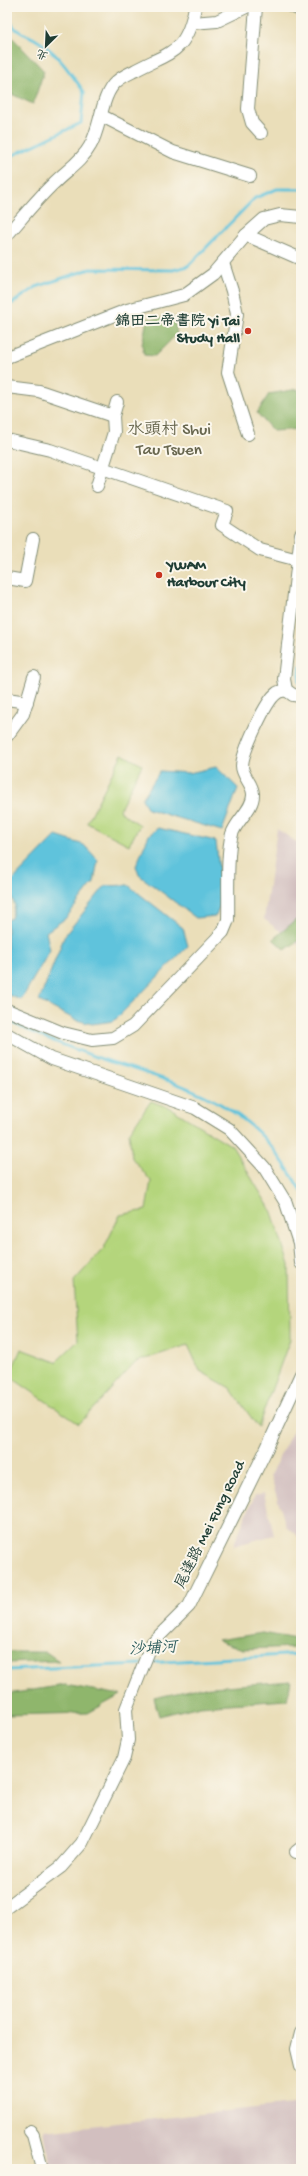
<svg xmlns="http://www.w3.org/2000/svg" width="308" height="2176" font-family="'Gochi Hand','LXGW WenKai TC',sans-serif">
  <style>
    .industrial { fill: #d2bfbf }
    .green { fill: #b4d57c; stroke: #6a8958 }
    .forest { fill: #8fb66c; stroke: #577a50 }
    .water { fill: #5fc3dc; stroke: #3f8088 }
    .lines { fill: none; stroke-linecap: round; stroke-linejoin: round }
    .stream { stroke: #5fc3dc; stroke-width: 3 }
    .minor-casing { stroke: #848e76; stroke-width: 14 }
    .minor { stroke: #fff; stroke-width: 12 }
    .poi-dot { fill: #c8321e; stroke: #fbf7ec; stroke-width: 1.5 }
    .labels { text-anchor: middle; dominant-baseline: central; stroke-width: 4; stroke-linejoin: round; paint-order: stroke }
    .poi-label { font-size: 15px; font-weight: bold; fill: #1f3d34; stroke: #fbf7ec; text-anchor: end }
    .street-label { font-size: 15px; fill: #1f3d34; stroke: #fbf7ec }
    .water-label { font-size: 16px; font-style: italic; fill: #2f5e5e; stroke: #fbf7ec }
    .quarter-label { font-size: 17px; fill: #68674f; stroke: #fbf7ec }
  </style>
  <rect width="100%" height="100%" fill="#fbf7ec"/>
  <filter id="ink" filterUnits="userSpaceOnUse"><feTurbulence type="fractalNoise" baseFrequency=".025" numOctaves="2"/><feDisplacementMap in="SourceGraphic" scale="8" xChannelSelector="R" yChannelSelector="G"/><feConvolveMatrix kernelMatrix="1 2 1 2 8 2 1 2 1" color-interpolation-filters="sRGB"/></filter>
  <filter id="wash" filterUnits="userSpaceOnUse"><feTurbulence type="fractalNoise" baseFrequency=".012" numOctaves="4" result="noise"/><feDisplacementMap in="SourceGraphic" scale="16" xChannelSelector="R" yChannelSelector="G"/><feGaussianBlur stdDeviation="0.9" result="paint"/><feColorMatrix in="noise" values="0 0 0 0 0 0 0 0 0 0 0 0 0 0 0 0 0 1.4 0 .05"/><feComposite in="paint" operator="in"/></filter>
  <g filter="url(#wash)">
    <rect width="100%" height="100%" fill="#eadeb9"/>
    <!-- industrial -->
    <g class="industrial">
      <path d="M277 829 301 845V947L264 919Z"/>
      <path d="M301 1415V1539L286 1526 270 1475Z"/>
      <path d="M264 1493 274 1535 233 1546 255 1495Z"/>
      <path d="M301 2103V2169H51L44 2131Z"/>
    </g>
    <!-- green -->
    <g class="green">
      <path d="M122 754 142 765 119 811 140 825 129 845 87 823Z"/>
      <path d="M151 1101 170 1108 232 1146 272 1212 289 1265 290 1339 258 1427 230 1388 200 1371 188 1345 136 1362 79 1424 9 1376 21 1349 56 1362 78 1341 74 1281 104 1248 120 1215 146 1210 151 1181 132 1158 129 1133Z"/>
    </g>
    <!-- forest -->
    <g class="forest">
      <path d="M7 32 44 71 33 104 7 92Z"/>
      <path d="M174 317 177 334 155 356 144 355 142 345 147 319Z"/>
      <path d="M298 389 301 398V429L273 431 257 413 269 394Z"/>
      <path d="M301 916V939L285 950 273 939Z"/>
      <path d="M263 1633 301 1640 298 1647 243 1649 217 1640Z"/>
      <path d="M7 1652H46L59 1661 7 1663Z"/>
      <path d="M291 1681 287 1700 200 1706 159 1716 154 1698 199 1688Z"/>
      <path d="M65 1685 121 1695 88 1713 7 1715V1694Z"/>
    </g>
    <!-- water -->
    <g class="water">
      <path d="M216 767 238 788 222 831 148 809 142 799 160 771 189 773Z"/>
      <path d="M158 828 216 841 222 900 216 916 196 918 139 875 136 866 149 835Z"/>
      <path d="M56 836 84 845 98 860 94 882 66 918 46 932 50 950 21 1000 7 994V920L11 918 15 906 7 886Z"/>
      <path d="M128 885 183 928 188 946 114 1021 92 1024 76 1020 39 1001 65 935 105 886Z"/>
    </g>
    <g class="lines">
      <!-- stream -->
      <g class="stream">
        <path d="M7 14C16 37 23 30 41 43 59 55 71 74 84 92L81 123 7 158"/>
        <path d="M7 307 36 287 90 269 173 270 188 266 255 198 277 189H301"/>
        <path d="M299 682 301 666"/>
        <path d="M7 1020C41 1038 78 1051 114 1063 165 1079 219 1094 258 1132 276 1149 289 1171 301 1191"/>
        <path d="M147 1663 301 1654"/>
        <path d="M7 1670 141 1664"/>
      </g>
    </g>
  </g>
  <g filter="url(#ink)">
    <g class="lines">
      <defs>
        <g id="minor">
          <path d="M256 7 248 109 252 123 261 133"/>
          <path d="M293 7 301 10"/>
          <path d="M192 23 217 21 246 7"/>
          <path d="M102 116 173 152 250 176"/>
          <path d="M7 235C22 218 37 199 54 183 66 171 82 161 90 146 101 128 101 95 116 82 121 77 128 74 134 71 171 51 186 54 195 7"/>
          <path d="M246 235 301 259"/>
          <path d="M223 263 232 291 237 314 228 372 248 434"/>
          <path d="M7 357 127 310 184 295 213 274 246 235 264 219 280 215 301 217"/>
          <path d="M7 387 39 391 113 416"/>
          <path d="M7 440 50 450 227 511 222 525 260 550 298 560"/>
          <path d="M97 486 114 432 113 416 117 402"/>
          <path d="M301 534 284 679 286 690 293 695 301 696"/>
          <path d="M7 578 25 581 33 539"/>
          <path d="M7 699 27 702"/>
          <path d="M7 736 23 714 34 677"/>
          <path d="M7 1010 63 1033 92 1040 113 1038 133 1026 223 932 228 920C229 897 226 855 232 834 236 821 254 808 253 794 253 784 242 776 242 766 242 753 266 700 277 693 279 691 284 691 286 690"/>
          <path d="M7 1034 52 1059 195 1108 229 1129 264 1167 286 1203 299 1243 301 1263"/>
          <path d="M296 1852 301 1848"/>
          <path d="M7 1907 61 1867 82 1843 124 1758 128 1740 126 1709 152 1643 189 1606 266 1450 301 1374"/>
          <path d="M301 2033 297 2049 301 2066"/>
          <path d="M30 2131 33 2135 42 2169"/>
        </g>
      </defs>
      <!-- minor casing -->
      <use href="#minor" class="minor-casing"/>
      <!-- minor -->
      <use href="#minor" class="minor"/>
    </g>
  </g>
  <!-- markers -->
  <g class="poi-dot">
    <circle cx="248" cy="331" r="4"/>
    <circle cx="159" cy="575" r="4"/>
  </g>
  <g class="labels">
    <!-- poi labels -->
    <g class="poi-label">
      <text x="240" y="322">錦田二帝書院 Yi Tai<tspan x="240" dy="17">Study Hall</tspan></text>
      <text x="167" y="566" text-anchor="start">YWAM<tspan x="167" dy="17">Harbour City</tspan></text>
    </g>
    <!-- street labels -->
    <g class="street-label">
      <text transform="translate(211 1525) rotate(-64)">尾逢路 Mei Fung Road</text>
    </g>
    <!-- water labels -->
    <g class="water-label">
      <text transform="translate(153 1650) rotate(-3)">沙埔河</text>
    </g>
    <!-- quarter labels -->
    <g class="quarter-label">
      <text x="169" y="431">水頭村 Shui<tspan x="169" dy="20">Tau Tsuen</tspan></text>
    </g>
  </g>
  <!-- margin -->
  <rect width="308" height="2176" fill="none" stroke="#fbf7ec" stroke-width="24"/>
  <!-- north arrow -->
  <g transform="translate(46 46) rotate(204)" stroke="#fbf7ec" stroke-width="3" paint-order="stroke">
  <path d="M0-3L7 15L0 10L-7 15Z" fill="#1f3d34"/>
  <text y="-6" font-size="11" font-weight="bold" text-anchor="middle" fill="#1f3d34">北</text>
  </g>
</svg>
